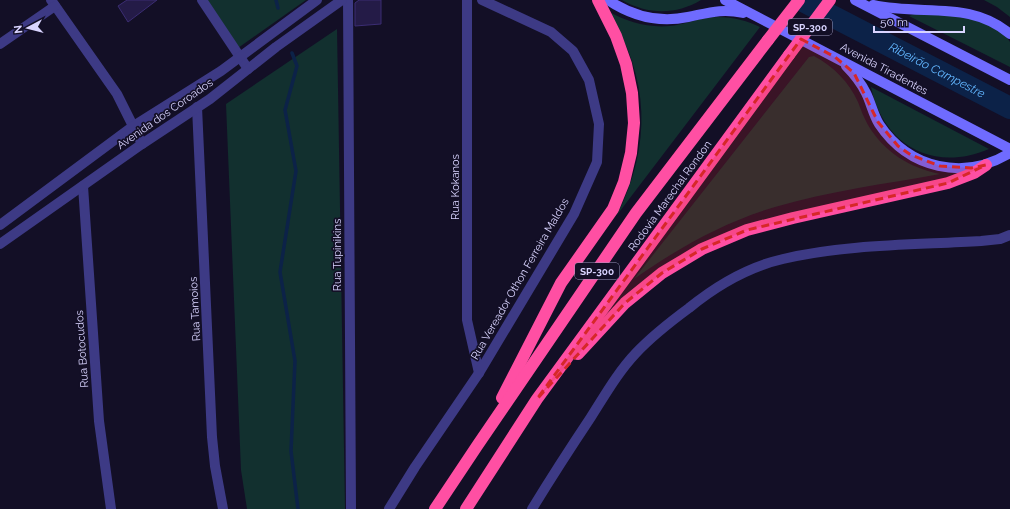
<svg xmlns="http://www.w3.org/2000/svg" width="1010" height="509" font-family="Raleway,sans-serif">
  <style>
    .green { fill: #12302f }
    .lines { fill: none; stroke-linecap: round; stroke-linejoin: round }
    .stream { stroke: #0c2248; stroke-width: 3.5 }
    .river { stroke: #0c2248; stroke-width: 22 }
    .building { fill: #241b47; stroke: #3b2d73 }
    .minor { stroke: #3d3a85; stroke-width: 10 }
    .tertiary { stroke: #3d3a85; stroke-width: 10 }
    .secondary { stroke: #6f6bff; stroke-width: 10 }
    .motorway { stroke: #ff4fa3; stroke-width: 12 }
    .motorway-bridge { stroke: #ff4fa3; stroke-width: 12 }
    .marked { fill: #d62828; fill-opacity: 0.2; stroke: #d62828; stroke-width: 3; stroke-dasharray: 8 5; stroke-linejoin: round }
    .labels { text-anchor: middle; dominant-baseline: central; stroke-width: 3.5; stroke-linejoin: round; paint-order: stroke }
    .shield { fill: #130f26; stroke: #9e99be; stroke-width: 1 }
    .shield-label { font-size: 10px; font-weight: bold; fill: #d9d4ff }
    .street-label { font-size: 11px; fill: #d9d4ff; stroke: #130f26 }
    .water-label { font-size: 12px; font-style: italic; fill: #62b6ff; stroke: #130f26 }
  </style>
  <rect width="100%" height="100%" fill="#130f26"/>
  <!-- green -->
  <g class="green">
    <path d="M205 0H306L238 48Z"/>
    <path d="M622 0H701C676 15 648 15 622 0Z"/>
    <path d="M984 0H1010V17L997 7Z"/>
    <path d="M608 11C627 22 647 28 670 26 682 25 694 20 706 18 725 15 743 19 760 27L617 215C652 145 650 78 608 11Z"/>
    <path d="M920 12H967L1005 35 1010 42V67L909 16Z"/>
    <path d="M337 29 345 509H247L241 470 226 104Z"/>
    <path d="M814 56C834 67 849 82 858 102 861 110 864 118 868 125 884 152 910 168 940 174 885 184 829 191 775 207 724 222 678 248 634 279L809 57Z"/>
    <path d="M871 87 989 149C933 173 883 145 871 87Z"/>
  </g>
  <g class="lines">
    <!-- stream -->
    <g class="stream">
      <path d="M276 0 278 8"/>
      <path d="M292 53 297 66 285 110 296 171 280 272 295 361 291 451 298 509"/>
    </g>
    <!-- river -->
    <path class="river" id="s1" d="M801 0 1010 108"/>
  </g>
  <!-- building -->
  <g class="building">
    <path d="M127 0H157L128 22 118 6Z"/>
    <path d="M359 0H381V24L355 26V3Z"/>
  </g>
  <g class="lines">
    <!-- minor -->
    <g class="minor">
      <path d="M51 0 117 94 142 144"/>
      <path d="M202 0 248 69"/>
      <path d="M348 0 351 509"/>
      <path d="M467 0V320L479 373"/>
      <path d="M0 44 55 6"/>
      <path d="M197 107 212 437 215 466 223 509"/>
      <path d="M83 186 99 421 111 509"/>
      <path d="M389 509 415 467 479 373 574 214 597 162 599 124 589 80 573 51 551 32 482 0"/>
      <path d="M532 509C551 478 571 447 591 417 605 395 618 372 636 353 653 335 670 322 689 308 716 286 748 267 783 259 846 244 916 245 981 241L1000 239 1010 235"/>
    </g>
    <!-- tertiary -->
    <g class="tertiary">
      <path d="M0 225 132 127 221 71 317 0"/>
      <path d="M0 244 142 144 210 99 276 47 342 0"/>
    </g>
    <!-- secondary -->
    <g class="secondary">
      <path d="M608 0C632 16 660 23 688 17 708 13 722 8 743 13"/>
      <path d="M725 0 1010 149"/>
      <path d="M855 0 1010 80"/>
      <path d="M873 5C923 16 971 0 1010 34"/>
      <path d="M846 66C854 74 861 83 866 93 871 103 873 114 879 124 909 169 964 181 1010 153"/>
    </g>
    <!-- motorway -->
    <g class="motorway">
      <path d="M578 354 625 303 662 273 702 249 747 230 793 218 948 183 974 173 986 165"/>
      <path d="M502 398 561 283 613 209 624 182 631 153 634 123 632 93 626 64 616 36 598 0"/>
      <path d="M435 509 477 446 636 213 768 40"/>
      <path d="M466 509 537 399 789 55"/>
    </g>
    <!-- motorway-bridge -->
    <g class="motorway-bridge">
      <path d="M768 40 799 0"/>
      <path d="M789 55 830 0"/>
    </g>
  </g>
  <!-- marked area -->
  <path class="marked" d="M801 39 835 57 854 73 878 122 898 146 911 155 940 166 971 168 986 165 948 183 747 230 702 249 662 273 625 303 537 399Z"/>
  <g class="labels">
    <!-- shield labels -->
    <g class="shield">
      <rect x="788" y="19" width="44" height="16" rx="3"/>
      <rect x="575" y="263" width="44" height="16" rx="3"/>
    </g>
    <g class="shield-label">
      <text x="810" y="27">SP-300</text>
      <text x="597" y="271">SP-300</text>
    </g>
    <!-- street labels -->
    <g class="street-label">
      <text transform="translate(884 69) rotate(28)">Avenida Tiradentes</text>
      <text transform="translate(165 114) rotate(-35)">Avenida dos Coroados</text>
      <text transform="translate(455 187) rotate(-90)">Rua Kokanos</text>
      <text transform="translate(670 196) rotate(-54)">Rodovia Marechal Rondon</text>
      <text transform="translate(337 255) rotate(-90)">Rua Tupinikins</text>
      <text transform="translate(520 279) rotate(-60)">Rua Vereador Othon Ferreira Maldos</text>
      <text transform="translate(195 309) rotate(-93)">Rua Tamoios</text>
      <text transform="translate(82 349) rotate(-94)">Rua Botocudos</text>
    </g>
    <!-- water labels -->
    <g class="water-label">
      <text stroke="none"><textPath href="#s1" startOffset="153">Ribeirão Campestre</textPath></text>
    </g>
  </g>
  <!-- north arrow -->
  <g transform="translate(28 28) rotate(263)" stroke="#130f26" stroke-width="3" paint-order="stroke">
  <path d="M0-3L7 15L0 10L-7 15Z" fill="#d9d4ff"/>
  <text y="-6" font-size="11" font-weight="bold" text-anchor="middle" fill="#d9d4ff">N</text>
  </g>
  <!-- scale -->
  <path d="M874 26v6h90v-6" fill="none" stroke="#d9d4ff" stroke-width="2"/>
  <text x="880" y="26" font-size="12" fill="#d9d4ff" stroke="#130f26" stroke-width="3" paint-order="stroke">50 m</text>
</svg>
